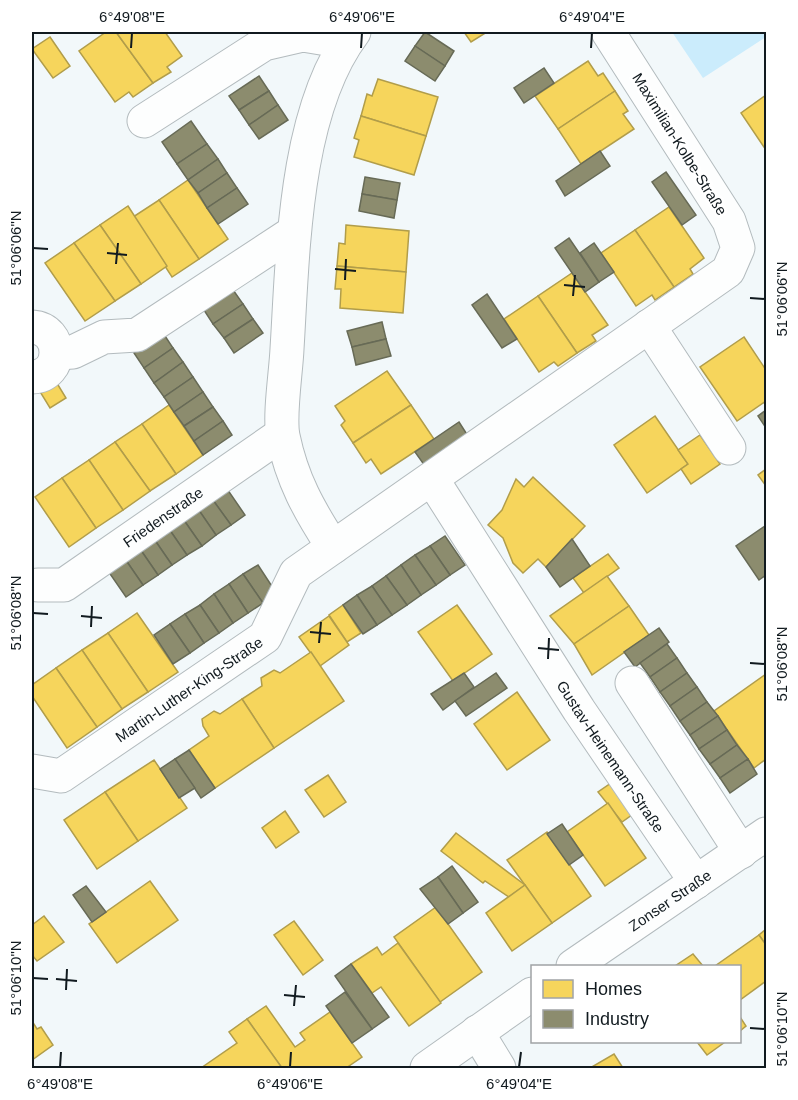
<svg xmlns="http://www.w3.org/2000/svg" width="798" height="1100" font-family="Arial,sans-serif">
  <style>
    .green { fill: #cbecfc }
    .homes { fill: #f6d55c; stroke: #b19d4a; stroke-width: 1.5 }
    .industry { fill: #8c8c6e; stroke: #676a56; stroke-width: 1.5 }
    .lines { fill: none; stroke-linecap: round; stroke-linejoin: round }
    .minor-casing { stroke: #b3bbbe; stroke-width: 35 }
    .minor { stroke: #fdfefe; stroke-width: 33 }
    .ticks { fill: none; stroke: #111a1f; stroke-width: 2 }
    .labels { text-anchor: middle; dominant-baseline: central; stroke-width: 6; stroke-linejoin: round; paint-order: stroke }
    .street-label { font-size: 15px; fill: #111a1f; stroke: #fff }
    .neatline { fill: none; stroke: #111a1f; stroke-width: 2 }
    .ticks-label { font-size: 15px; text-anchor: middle; fill: #111a1f }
  </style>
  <rect width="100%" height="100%" fill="#f2f8fa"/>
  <!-- green -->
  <path class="green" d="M672 32H766V37L703 78Z"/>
  <!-- homes -->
  <g class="homes">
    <path d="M106 32H116L153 83 133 97 129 92 115 102 79 51Z"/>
    <path d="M116 32H165L182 56 167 67 171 72 153 83Z"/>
    <path d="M464 32H487L471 42Z"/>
    <path d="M50 37 70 66 53 78 32 49Z"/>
    <path d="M588 61 598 76 603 73 615 91 558 129 535 96Z"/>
    <path d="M378 79 438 97 426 136 361 116 367 94 372 96Z"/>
    <path d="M615 91 628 111 623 114 634 129 581 164 558 129Z"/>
    <path d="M766 95V150L741 113Z"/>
    <path d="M361 116 426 136 414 175 354 157 359 140 354 138Z"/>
    <path d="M188 180 228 239 199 259 159 200Z"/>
    <path d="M159 200 199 259 172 277 133 217Z"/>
    <path d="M128 206 167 266 141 284 100 225Z"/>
    <path d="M669 207 704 258 690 269 693 274 674 287 635 230Z"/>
    <path d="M100 225 141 284 115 301 74 243Z"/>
    <path d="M346 225 409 231 406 272 337 266 339 243 345 244Z"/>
    <path d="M635 230 674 287 655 300 652 295 636 306 601 253Z"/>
    <path d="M74 243 115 301 85 321 45 263Z"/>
    <path d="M337 266 406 272 403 313 340 308 341 289H335Z"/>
    <path d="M572 273 608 325 592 335 596 341 577 353 538 296Z"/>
    <path d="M538 296 577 353 558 366 554 362 539 372 504 319Z"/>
    <path d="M744 337 766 370V401L737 421 700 367Z"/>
    <path d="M387 371 411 405 353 443 341 425 345 421 335 406Z"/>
    <path d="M55 380 66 398 50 408 39 390Z"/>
    <path d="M169 405 203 455 176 474 142 424Z"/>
    <path d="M411 405 434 439 381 474 371 459 366 463 353 443Z"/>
    <path d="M655 416 688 464 647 493 614 445Z"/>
    <path d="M142 424 176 474 150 491 115 442Z"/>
    <path d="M700 435 720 464 691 484 681 469 688 464 678 450Z"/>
    <path d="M115 442 150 491 123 510 89 460Z"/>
    <path d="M89 460 123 510 96 528 62 478Z"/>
    <path d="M766 469V486L758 475Z"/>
    <path d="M533 477 585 526 546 567 538 559 523 573 513 563 503 538 488 525 502 510 516 479 524 487Z"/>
    <path d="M62 478 96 528 69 547 35 497Z"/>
    <path d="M608 554 619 568 584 593 573 578Z"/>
    <path d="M607 576 629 606 574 644 550 616Z"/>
    <path d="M343 605 361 633 347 642 329 615Z"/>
    <path d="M457 605 492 654 453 681 418 632Z"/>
    <path d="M629 606 649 635 592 675 574 644Z"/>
    <path d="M137 613 178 672 148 692 108 633Z"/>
    <path d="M329 616 349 645 320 666 299 637Z"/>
    <path d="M108 633 148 692 122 709 82 650Z"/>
    <path d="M82 650 122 709 97 727 56 668Z"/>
    <path d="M311 652 344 701 274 748 242 699 262 686 261 678 274 670 280 673Z"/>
    <path d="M56 668 97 727 67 748 32 696V685Z"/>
    <path d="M766 674V759L754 768 714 711Z"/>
    <path d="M517 692 550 740 507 770 474 724Z"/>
    <path d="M242 699 274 748 215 788 189 750 209 736 203 726 202 719 214 711 220 714Z"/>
    <path d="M154 760 187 808 138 841 105 792Z"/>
    <path d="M328 775 346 802 324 817 305 790Z"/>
    <path d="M614 781 636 812 622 822 598 792Z"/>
    <path d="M105 792 138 841 97 869 64 820Z"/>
    <path d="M608 803 646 858 605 886 567 832Z"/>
    <path d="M285 811 299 832 276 848 262 828Z"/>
    <path d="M547 832 591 896 552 923 507 860Z"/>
    <path d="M456 833 525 885 509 897 485 881 483 883 441 851Z"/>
    <path d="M150 881 178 920 117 963 89 924Z"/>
    <path d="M525 885 552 923 512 951 486 913Z"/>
    <path d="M436 907 482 972 440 1002 394 937Z"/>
    <path d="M44 916 64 942 37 961 32 955V925Z"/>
    <path d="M294 921 323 960 303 975 274 935Z"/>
    <path d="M766 929V945L759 935Z"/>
    <path d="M759 935 766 945V981L740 1000V966H715Z"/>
    <path d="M398 943 441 1003 409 1026 381 987 372 993 351 964 377 947 382 955Z"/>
    <path d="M693 954 703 966H675Z"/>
    <path d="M266 1006 295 1047 305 1040 300 1033 330 1012 362 1057 346 1068H282L247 1019Z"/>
    <path d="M740 1017 746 1026 740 1031Z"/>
    <path d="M247 1019 282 1068H201L237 1043 229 1032Z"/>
    <path d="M32 1021 37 1029 41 1027 53 1045 32 1060Z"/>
    <path d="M697 1042H725L707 1055Z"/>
    <path d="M614 1054 623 1068H590Z"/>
  </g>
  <!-- industry -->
  <g class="industry">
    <path d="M425 32 454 51 445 66 415 46Z"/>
    <path d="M415 46 445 66 435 81 405 61Z"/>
    <path d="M544 68 554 83 524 103 514 88Z"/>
    <path d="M259 76 269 91 239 110 229 96Z"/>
    <path d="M269 91 278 105 249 125 239 110Z"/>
    <path d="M278 105 288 120 259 139 249 125Z"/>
    <path d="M191 121 207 144 177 164 162 142Z"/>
    <path d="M207 144 218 159 188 180 177 164Z"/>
    <path d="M600 151 610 166 565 196 556 181Z"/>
    <path d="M218 159 227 173 198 193 188 180Z"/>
    <path d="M666 172 696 215 682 225 652 182Z"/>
    <path d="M227 173 237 188 207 208 198 193Z"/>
    <path d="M365 177 400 183 397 200 362 194Z"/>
    <path d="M237 188 248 204 218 224 207 208Z"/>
    <path d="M362 194 397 200 394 218 359 211Z"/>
    <path d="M569 238 599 282 585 292 555 248Z"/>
    <path d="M594 243 614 272 599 282 580 253Z"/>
    <path d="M231 287 243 304 213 324 202 307Z"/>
    <path d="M487 294 517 339 502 348 472 305Z"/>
    <path d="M243 304 253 319 224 338 213 324Z"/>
    <path d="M253 319 263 333 234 353 224 338Z"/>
    <path d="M382 322 386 339 352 347 347 331Z"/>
    <path d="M163 333 173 348 144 368 134 353Z"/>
    <path d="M386 339 391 356 356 365 352 347Z"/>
    <path d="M173 348 183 362 154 383 144 368Z"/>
    <path d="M183 362 193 377 164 397 154 383Z"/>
    <path d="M193 377 203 392 174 412 164 397Z"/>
    <path d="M203 392 213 407 184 426 174 412Z"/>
    <path d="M213 407 223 421 194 441 184 426Z"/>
    <path d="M766 410V428L758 416Z"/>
    <path d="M223 421 232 435 203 455 194 441Z"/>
    <path d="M459 422 468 436 425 466 415 452Z"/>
    <path d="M225 486 245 515 231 525 210 496Z"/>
    <path d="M210 496 231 525 216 535 196 506Z"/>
    <path d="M196 506 216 535 202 546 181 516Z"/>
    <path d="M181 516 202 546 187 555 167 526Z"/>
    <path d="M167 526 187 555 172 565 152 536Z"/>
    <path d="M765 526 766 575 759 580 736 546Z"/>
    <path d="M152 536 172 565 158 575 138 546Z"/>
    <path d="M445 536 465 565 450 575 430 546Z"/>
    <path d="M572 539 590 566 560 587 546 567Z"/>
    <path d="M138 546 158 575 143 585 123 556Z"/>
    <path d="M430 546 450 575 436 585 415 555Z"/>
    <path d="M415 555 436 585 421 595 401 565Z"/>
    <path d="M123 556 143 585 126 597 106 568Z"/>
    <path d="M258 565 277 594 263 603 243 574Z"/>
    <path d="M401 565 421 595 407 605 386 576Z"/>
    <path d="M243 574 263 603 248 613 229 584Z"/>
    <path d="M386 576 407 605 392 615 372 586Z"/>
    <path d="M229 584 248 613 233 623 214 594Z"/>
    <path d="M372 586 392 615 377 625 357 595Z"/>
    <path d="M214 594 233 623 219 633 200 605Z"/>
    <path d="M357 595 377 625 363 634 343 605Z"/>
    <path d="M200 605 219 633 204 643 185 614Z"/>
    <path d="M185 614 204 643 190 653 170 624Z"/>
    <path d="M170 624 190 653 173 664 154 635Z"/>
    <path d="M659 628 669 642 635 667 624 652Z"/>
    <path d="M667 644 677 658 650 677 640 663Z"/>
    <path d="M677 658 687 673 660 692 650 677Z"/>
    <path d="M464 673 474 687 443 710 431 694Z"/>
    <path d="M496 673 507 688 466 716 455 701Z"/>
    <path d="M687 673 697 687 670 706 660 692Z"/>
    <path d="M697 687 707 702 680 721 670 706Z"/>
    <path d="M707 702 718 716 690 735 680 721Z"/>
    <path d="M718 716 727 730 699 749 690 735Z"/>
    <path d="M727 730 737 745 710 764 699 749Z"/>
    <path d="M737 745 748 759 720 778 710 764Z"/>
    <path d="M189 750 215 788 201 798 175 759Z"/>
    <path d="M175 759 195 788 179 798 160 769Z"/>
    <path d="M748 759 757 774 730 793 720 778Z"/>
    <path d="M562 824 583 855 569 865 547 834Z"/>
    <path d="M452 866 478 902 463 913 438 877Z"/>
    <path d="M438 877 463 913 448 924 420 889Z"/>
    <path d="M86 886 106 912 92 922 73 895Z"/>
    <path d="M351 964 389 1017 372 1029 335 976Z"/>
    <path d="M345 992 372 1029 352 1043 326 1006Z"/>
  </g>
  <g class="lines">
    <defs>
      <g id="minor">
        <path d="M144 121 264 44 303 35 345 42"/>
        <path d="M649 326 729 448"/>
        <path d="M32 327C64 329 64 376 32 377"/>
        <path d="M57 353 73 352 104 337 137 335 294 232"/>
        <path id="s1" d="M432 479 579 710 696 882"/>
        <path d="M333 547C309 510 292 480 283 436 279 415 286 372 287 349 293 253 294 111 354 32"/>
        <path id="s2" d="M38 585H64L282 434"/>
        <path d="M632 683 741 852"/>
        <path id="s3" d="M32 771 61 776 265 637 296 573 728 271 738 248 729 221 608 32"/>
        <path id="s4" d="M573 966 766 834"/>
        <path d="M477 1032 499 1068"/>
        <path d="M427 1068 532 994"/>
      </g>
    </defs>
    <!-- minor casing -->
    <use href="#minor" class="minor-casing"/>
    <!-- minor -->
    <use href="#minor" class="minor"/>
  </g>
  <!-- ticks -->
  <path class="ticks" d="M131 48 132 33M361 48 362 33M591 48 592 33M33 248 48 249M107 253 127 255M116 264 118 243M335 269 356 271M345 280 346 259M564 285 585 287M573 296 575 275M750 298 765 299M33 613 48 614M81 616 102 618M91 627 92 606M310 632 331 634M319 643 321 622M538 648 559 650M548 659 549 638M750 663 765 664M33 978 48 979M56 979 77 981M66 990 67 969M284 995 305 997M294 1006 296 985M750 1028 765 1029M60 1067 61 1052M290 1067 291 1052M519 1067 521 1052"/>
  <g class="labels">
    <!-- street labels -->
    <g class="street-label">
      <text transform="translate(680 144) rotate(58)">Maximilian-Kolbe-Straße</text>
      <text stroke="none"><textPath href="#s2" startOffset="146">Friedenstraße</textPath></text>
      <text stroke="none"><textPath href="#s3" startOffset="184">Martin-Luther-King-Straße</textPath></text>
      <text stroke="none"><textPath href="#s1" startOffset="330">Gustav-Heinemann-Straße</textPath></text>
      <text stroke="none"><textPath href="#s4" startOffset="117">Zonser Straße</textPath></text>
    </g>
  </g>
  <!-- border -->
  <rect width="798" height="1100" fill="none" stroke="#ffffff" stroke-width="66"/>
  <!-- legend -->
  <rect x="531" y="965" width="210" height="78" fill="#ffffff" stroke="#a0a3a5" stroke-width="1.5"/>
  <rect x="543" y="980" width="30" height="18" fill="#f6d55c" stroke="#a0a3a5" stroke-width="1.5"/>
  <text x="585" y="995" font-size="18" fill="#111a1f">Homes</text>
  <rect x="543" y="1010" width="30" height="18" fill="#8c8c6e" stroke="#a0a3a5" stroke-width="1.5"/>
  <text x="585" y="1025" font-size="18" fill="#111a1f">Industry</text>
  <rect x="33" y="33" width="732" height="1034" class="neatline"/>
  <g class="ticks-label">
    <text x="132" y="22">6°49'08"E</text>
    <text x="362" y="22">6°49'06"E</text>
    <text x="592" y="22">6°49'04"E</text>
    <text transform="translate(16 248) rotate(-90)" y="5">51°06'06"N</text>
    <text transform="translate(782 299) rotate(-90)" y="5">51°06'06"N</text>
    <text transform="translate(16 613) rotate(-90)" y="5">51°06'08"N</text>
    <text transform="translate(782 664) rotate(-90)" y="5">51°06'08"N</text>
    <text transform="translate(16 978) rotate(-90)" y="5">51°06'10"N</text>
    <text transform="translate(782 1029) rotate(-90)" y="5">51°06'10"N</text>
    <text x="60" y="1089">6°49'08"E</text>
    <text x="290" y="1089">6°49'06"E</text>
    <text x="519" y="1089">6°49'04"E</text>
  </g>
</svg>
